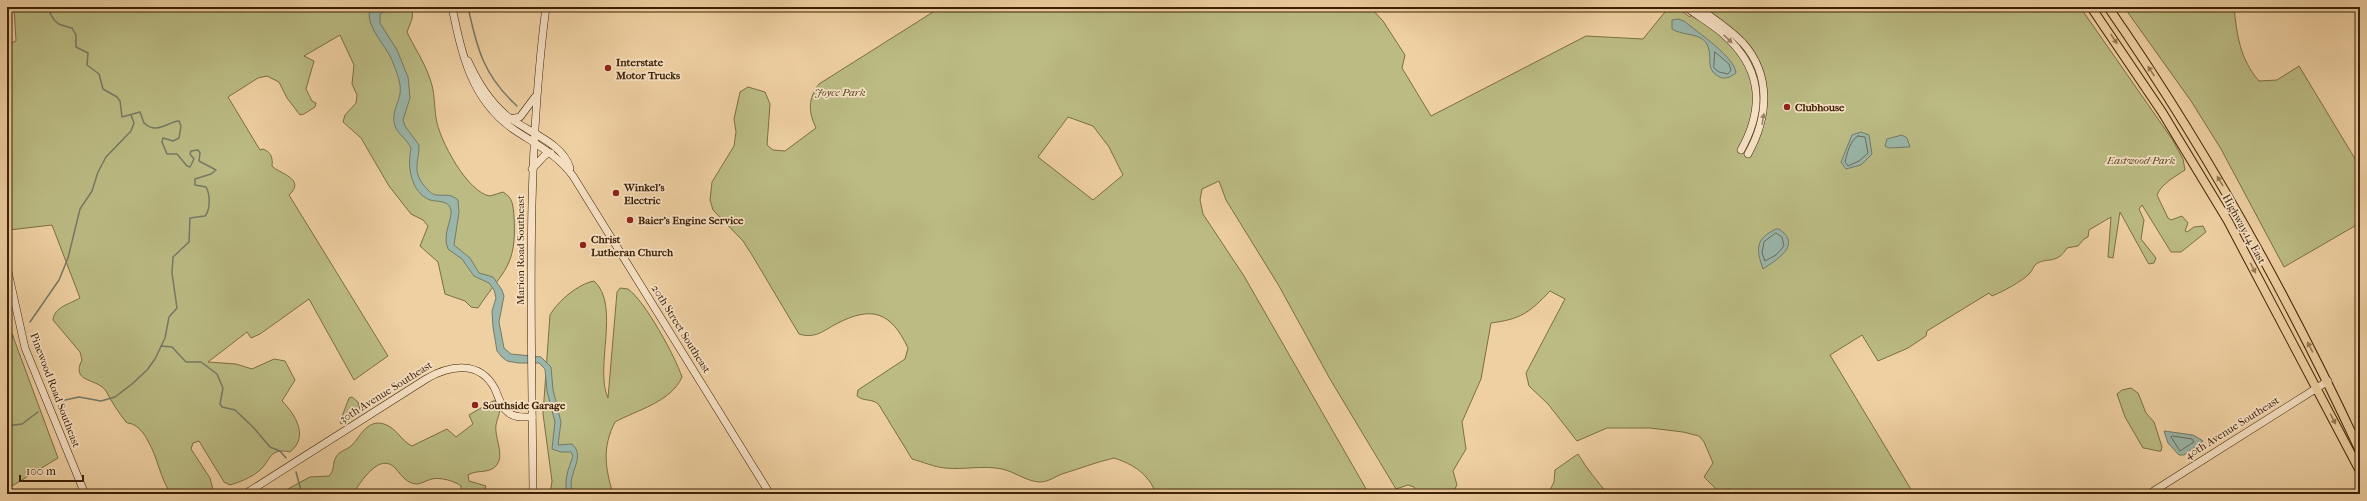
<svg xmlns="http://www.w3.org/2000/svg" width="2367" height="501" font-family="'IM FELL French Canon',serif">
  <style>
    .green { fill: #bbbb83; stroke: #7c6e44; fill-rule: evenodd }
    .water { fill: #9ab6aa; stroke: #757a68 }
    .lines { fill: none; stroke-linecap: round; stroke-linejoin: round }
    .shore { stroke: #6c6b57; stroke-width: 1 }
    .stream { stroke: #757a68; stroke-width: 1.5 }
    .secondary-casing { stroke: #3d2004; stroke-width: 8 }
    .primary-casing { stroke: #3d2004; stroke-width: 10 }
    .secondary { stroke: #f5e0c3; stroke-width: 7 }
    .primary { stroke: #efd0a2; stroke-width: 8 }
    .oneway { fill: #998064 }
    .oneway2 { fill: #967853 }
    .poi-dot { fill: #8f2418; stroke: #f5e0c3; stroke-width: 1.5 }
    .labels { text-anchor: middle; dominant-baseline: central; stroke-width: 3.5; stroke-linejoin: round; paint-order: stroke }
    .poi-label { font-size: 11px; font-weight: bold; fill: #3d2004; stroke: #f5e0c3; text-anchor: start }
    .park-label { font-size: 11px; font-style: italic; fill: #5c4724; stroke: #f5e0c3 }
    .street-label { font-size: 11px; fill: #3d2004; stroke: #f5e0c3 }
  </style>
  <rect width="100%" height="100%" fill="#efd0a2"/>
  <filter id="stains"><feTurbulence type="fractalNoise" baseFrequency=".005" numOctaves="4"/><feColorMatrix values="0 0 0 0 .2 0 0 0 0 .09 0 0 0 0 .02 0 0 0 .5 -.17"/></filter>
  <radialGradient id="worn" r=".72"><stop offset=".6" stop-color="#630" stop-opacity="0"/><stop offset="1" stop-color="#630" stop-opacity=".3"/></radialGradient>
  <!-- green -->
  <g class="green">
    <path d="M14 7H413L412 19 407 32C414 47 425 63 430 79 435 92 434 105 436 118 439 140 468 193 490 196L503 192C513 198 513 205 514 216 517 267 504 269 478 308L471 307 465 301 445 294 438 262 420 246 428 226 423 220 411 214 389 186 361 138 343 122 345 115 356 103 357 95 352 84 354 65 340 35 304 56 314 61 306 89 312 101 316 103 315 107 304 114 300 115 287 98 279 82 267 76 258 78 228 97 260 150 263 149C271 152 273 158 272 166 278 173 307 179 289 195L388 356 354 380 309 299 260 334 251 338 247 332 208 362 236 364 252 369 274 359 285 361 295 380 282 401C296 415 309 437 290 452 269 447 271 461 259 471 250 478 240 482 230 485L224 482 199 441 193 443 191 449 210 478 214 494H171C160 478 158 458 148 441 145 435 140 428 134 425 132 423 128 424 126 422 118 412 112 402 106 391 98 378 70 383 82 360L80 352 53 320C54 307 70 304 80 298L52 225 9 230 7 219V45L16 41Z"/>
    <path d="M941 7H1370L1383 21 1405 55 1402 68 1431 116 1586 36 1643 39 1669 7H1676L1690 17 1696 7H2080L2172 139 2183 159 2185 170C2176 176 2161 184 2157 195L2168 218 2171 220 2182 216 2188 223 2185 231 2187 232 2194 227 2203 226 2206 232 2181 252H2171L2142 205 2139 209 2144 220 2141 239 2156 258 2154 263 2149 264 2147 261 2120 212 2113 258 2108 257 2111 217 2089 230 2088 237 2084 239 2078 246 2067 248C2056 266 2045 256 2035 265 2033 268 2032 271 2030 273 2023 281 2002 292 1992 296L1989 293 1927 331 1926 336 1908 348 1878 361 1862 335 1830 355 1912 491 1919 490 1923 494H1734L1730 489 1717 490 1704 477 1713 463 1704 442 1699 436 1683 432 1650 428H1607L1577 441 1548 404 1529 386 1526 373 1565 299 1550 291C1529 313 1521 319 1491 323L1481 379 1462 422 1466 449 1453 471 1457 485 1452 494H1417L1414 487 1408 485 1396 489 1330 379 1279 286 1226 200 1219 181 1202 189 1200 200 1203 214 1244 276 1369 494H1156C1149 474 1133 464 1114 458 1096 462 1079 469 1062 474 1054 477 1049 482 1039 482 1026 481 1015 472 1002 469 983 465 964 470 945 468 934 467 923 462 912 459L879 405C873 398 864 402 857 396L858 390 905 359 908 348C891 312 872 305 836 324 823 331 815 339 799 334L752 255 743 241 713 210 710 200 712 182 734 146 736 132 734 119 740 92 748 87 765 92 770 104 767 145 773 150 785 151 816 128C808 111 808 99 819 84ZM1068 117 1093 126 1109 147 1123 175 1093 200 1038 157Z"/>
    <path d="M2124 7H2234C2237 36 2240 59 2259 81L2277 80 2299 66 2360 167V223L2284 267 2221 149 2191 101Z"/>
    <path d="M594 281C621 305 594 368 608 398L617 292 620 288 628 289C645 301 675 356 682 377 671 402 637 410 615 422 602 448 605 467 613 494H550L552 481 543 414 550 315C558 301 578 284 594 281Z"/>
    <path d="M11 331 58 458 7 489V337Z"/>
    <path d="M2131 388 2138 393 2146 413 2154 422 2162 447 2161 451C2159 452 2147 448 2143 448L2125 417 2117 394 2122 390Z"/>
    <path d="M352 397 358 402 361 413 341 424 340 422 349 398Z"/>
    <path d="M493 401H496L500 407C500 414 497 419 496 425 494 439 508 460 492 469 484 473 476 470 468 475L469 481 486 486 485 489 475 494H455L461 490V486C455 481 440 477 432 479 428 480 422 483 418 484 407 484 402 476 396 469 380 450 360 483 353 494H282L284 491 310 477 329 476C335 470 332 464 336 457 340 450 348 450 353 444 361 435 368 419 384 424 397 428 401 441 412 446L447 429 456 437 473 424 469 415Z"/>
    <path d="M1578 454C1587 469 1597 481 1608 494H1548L1554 482 1555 470Z"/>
  </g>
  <!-- water -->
  <g class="water">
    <path d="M374 7H392L380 14V23L397 50 408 77 410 98 403 120 405 126 419 145C419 164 411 172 427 189 430 192 433 195 437 195 446 196 450 193 458 200L459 212 454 245 470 258 479 273 493 277 502 290 504 296 499 322 504 348 511 354 541 357 551 367 553 390 561 422 558 445 572 444C588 458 563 477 574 494H567C564 479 568 470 573 456L571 452H561L552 449 555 422 547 391 545 369 539 363H518L507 361 502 357 497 351 493 327 492 311 496 298 494 290 489 283 474 276 462 259 448 249C441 233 455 217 450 207 446 200 437 202 430 200 411 193 407 166 411 149 408 139 398 135 395 126 391 114 398 104 400 94 402 83 395 68 391 58 384 44 369 29 369 14Z"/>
    <path d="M1678 19 1684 21C1697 32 1735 57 1736 73 1727 80 1721 80 1713 72 1708 66 1711 58 1709 50 1705 31 1684 37 1672 29V20Z"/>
    <path d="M1861 132 1869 135 1872 154 1861 165 1846 169 1841 162 1852 135Z"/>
    <path d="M1902 135 1907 138 1910 147 1889 148 1885 146 1887 139Z"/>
    <path d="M1776 229H1779C1803 245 1776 260 1763 269 1756 249 1755 239 1776 229Z"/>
    <path d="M2164 431 2193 435 2203 441 2184 455H2179L2168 443Z"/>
  </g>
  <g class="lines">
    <!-- shore -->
    <g class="shore">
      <path d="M1715 52 1729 64 1731 70 1728 74 1719 72 1714 68Z"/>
      <path d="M1858 136 1865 137 1868 153 1859 161 1848 166 1845 162C1847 154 1850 140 1858 136Z"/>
      <path d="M1776 233 1782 237 1784 246 1776 255 1765 261 1762 253 1764 242Z"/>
      <path d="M2173 436 2192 439 2194 442 2180 451 2171 437Z"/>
    </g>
    <!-- stream -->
    <g class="stream">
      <path d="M55 7 50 13C56 25 60 25 72 28L76 35V47L88 53 87 65 99 74 103 89 117 97 120 101 122 117 140 112 144 123C157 135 167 122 179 121L181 126 179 138 173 141 163 138 162 142 167 154H177L187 166 190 167 194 159 190 154 191 151 198 150 200 153 199 161 216 170 211 174 195 179V185L206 187C210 194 211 209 205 216L190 218 189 242 173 257 172 273 177 308 169 317 165 338 155 359 147 370 132 384 115 397 101 401 79 397 56 402"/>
      <path d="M468 7C477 49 484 76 517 106"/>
      <path d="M30 322 59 280 68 258 80 209 92 191 98 172 106 157 131 131 134 123 131 115"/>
      <path d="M7 346 13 336"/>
      <path d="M161 346 172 347 186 362H201L217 374 223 388 220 404 222 407 235 410 253 427 270 447 280 451 286 458"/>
      <path d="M7 426 22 424 38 412"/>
      <path d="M296 472 302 494"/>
    </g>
    <defs>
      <g id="secondary">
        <path d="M452 7C462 55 471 99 513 129 535 144 557 154 573 176L770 494"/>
        <path d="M1686 7C1698 16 1710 23 1721 32 1761 66 1766 105 1741 150"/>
        <path d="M1697 7C1713 18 1730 29 1743 43 1772 76 1768 118 1748 154"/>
        <path d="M468 61C477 81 490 102 507 116 527 132 562 142 570 168"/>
        <path d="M510 119 520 117 535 97"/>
        <path d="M532 169 545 155 551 153"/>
        <path d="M7 267 25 348 85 494"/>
        <path d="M245 494 426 379C450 365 480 360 495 389 499 398 501 408 509 413 515 418 524 417 532 417"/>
        <path d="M533 494C532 331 525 169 546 7"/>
        <path d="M2149 494 2328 381"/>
      </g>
      <g id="primary">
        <path d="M2091 7 2162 112 2228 221 2360 471"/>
        <path d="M2108 7C2205 147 2288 296 2360 451"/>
      </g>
    </defs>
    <!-- secondary casing -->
    <use href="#secondary" class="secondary-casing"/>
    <!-- primary casing -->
    <use href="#primary" class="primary-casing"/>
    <!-- secondary -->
    <use href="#secondary" class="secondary"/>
    <!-- primary -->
    <use href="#primary" class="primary"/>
  </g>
  <!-- one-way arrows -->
  <defs><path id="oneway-solid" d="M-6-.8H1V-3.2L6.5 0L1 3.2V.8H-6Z"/></defs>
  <g class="oneway">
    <use href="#oneway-solid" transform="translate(1728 39) rotate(43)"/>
    <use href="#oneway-solid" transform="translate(1763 119) rotate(-80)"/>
  </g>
  <g class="oneway2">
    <use href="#oneway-solid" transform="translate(2114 39) rotate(56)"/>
    <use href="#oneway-solid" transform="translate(2151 71) rotate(-123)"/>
    <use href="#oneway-solid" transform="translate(2220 181) rotate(-121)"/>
    <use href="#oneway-solid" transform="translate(2253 268) rotate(62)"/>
    <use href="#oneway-solid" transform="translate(2310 347) rotate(-118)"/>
    <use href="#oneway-solid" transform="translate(2333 419) rotate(62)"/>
  </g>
  <!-- markers -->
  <g class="poi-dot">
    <circle cx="608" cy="68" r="4"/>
    <circle cx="1787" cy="107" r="4"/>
    <circle cx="616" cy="193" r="4"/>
    <circle cx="630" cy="220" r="4"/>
    <circle cx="583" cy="245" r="4"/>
    <circle cx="475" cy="405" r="4"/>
  </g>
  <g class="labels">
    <!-- poi labels -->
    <g class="poi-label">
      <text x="616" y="62">Interstate<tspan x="616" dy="13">Motor Trucks</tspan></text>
      <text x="1795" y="107">Clubhouse</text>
      <text x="624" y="187">Winkel's<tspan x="624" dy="13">Electric</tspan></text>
      <text x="638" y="220">Baier's Engine Service</text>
      <text x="591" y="239">Christ<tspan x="591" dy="13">Lutheran Church</tspan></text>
      <text x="483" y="405">Southside Garage</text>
    </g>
    <!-- park labels -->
    <g class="park-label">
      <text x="840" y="92">Joyce Park</text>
      <text x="2141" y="160">Eastwood Park</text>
    </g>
    <!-- street labels -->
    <g class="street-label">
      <text transform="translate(2244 229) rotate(61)">Highway 14 East</text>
      <text transform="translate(520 250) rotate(-90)">Marion Road Southeast</text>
      <text transform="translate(681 329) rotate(58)">20th Street Southeast</text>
      <text transform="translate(55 390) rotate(69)">Pinewood Road Southeast</text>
      <text transform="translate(386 392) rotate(-32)">30th Avenue Southeast</text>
      <text transform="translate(2232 428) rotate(-32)">40th Avenue Southeast</text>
    </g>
  </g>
  <!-- margin -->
  <rect width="2367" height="501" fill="none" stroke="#efd0a2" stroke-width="24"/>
  <rect x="8" y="8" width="2351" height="485" fill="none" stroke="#3d2004" stroke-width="2"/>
  <rect x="12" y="12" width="2343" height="477" fill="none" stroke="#3d2004"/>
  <!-- scale -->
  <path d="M20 475v6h63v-6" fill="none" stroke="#3d2004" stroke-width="2"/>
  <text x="26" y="475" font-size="12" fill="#3d2004" stroke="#f5e0c3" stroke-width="3" paint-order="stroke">100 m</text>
  <rect width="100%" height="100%" filter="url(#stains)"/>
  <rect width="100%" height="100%" fill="url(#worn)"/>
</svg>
